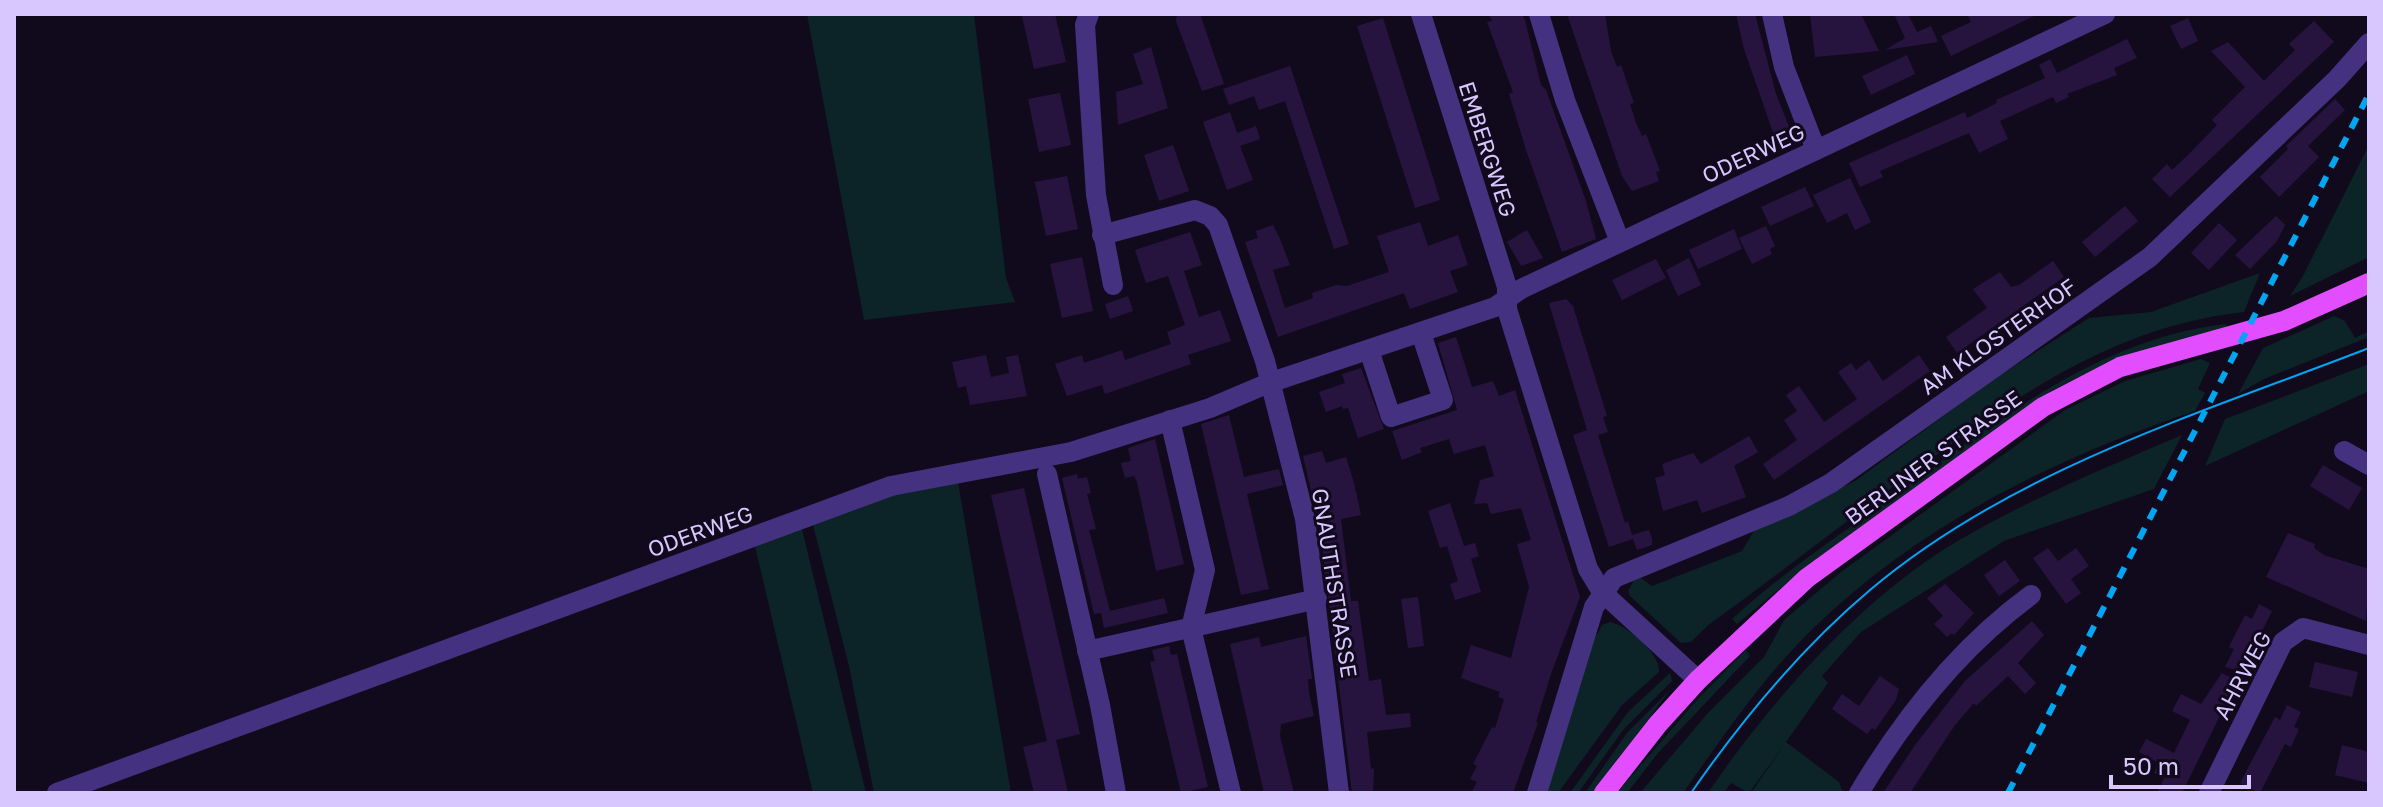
<svg xmlns="http://www.w3.org/2000/svg" width="2383" height="807" font-family="'Golos Text',sans-serif">
  <style>
    .green { fill: #0c2327 }
    .building { fill: #26143f }
    .lines { fill: none; stroke-linecap: round; stroke-linejoin: round }
    .minor { stroke: #443180; stroke-width: 20 }
    .major { stroke: #e24dff; stroke-width: 20 }
    .tram { stroke: #00a6f1; stroke-width: 2 }
    .rail { stroke: #00a6f1; stroke-width: 6; stroke-dasharray: 12 10; stroke-linecap: butt }
    .labels { text-anchor: middle; dominant-baseline: central; stroke-width: 6; stroke-linejoin: round; paint-order: stroke }
    .street-label { font-size: 22px; fill: #d8c6ff; stroke: #110a1d }
  </style>
  <rect width="100%" height="100%" fill="#110a1d"/>
  <!-- green -->
  <g class="green">
    <path d="M807 14H974L1006 278 1015 302 864 320Z"/>
    <path d="M2369 145V257L2290 296 2303 276Z"/>
    <path d="M2260 273 2244 312C2120 326 2029 388 1931 459 1855 514 1782 572 1707 626L1691 642 1681 643 1630 596 1628 591 1634 580 1641 578 1652 586 1742 551 1754 531 1855 481 1994 379 2089 318 2151 312Z"/>
    <path d="M2334 316 2345 321 2355 338 2369 331V337L2264 379 2238 394 2263 348Z"/>
    <path d="M2226 324 2227 329 2117 358 2053 390 1800 572 1737 624 1732 619C1782 573 1841 534 1896 494 1998 421 2097 339 2226 324Z"/>
    <path d="M2201 359 2210 363 2198 389 2205 393 2195 411C2036 464 1880 545 1770 675 1739 713 1711 753 1683 793H1640L1707 714 1764 657 1784 620 1841 572 2065 410 2125 381Z"/>
    <path d="M2369 364V391L2205 466 2225 419Z"/>
    <path d="M2182 435 2154 489 2004 541 1861 632 1822 676 1828 683 1786 742 1839 782 1843 793H1751L1784 745 1749 793 1731 783 1724 793H1708C1770 701 1864 595 1961 539 2032 498 2107 467 2182 435Z"/>
    <path d="M958 482 1011 793H874L849 666 812 521 892 493Z"/>
    <path d="M801 525 866 793H813L754 542Z"/>
    <path d="M1610 622C1627 625 1661 654 1659 672L1622 705 1558 793H1544L1592 633 1597 635 1602 625Z"/>
    <path d="M1746 650 1750 656 1658 753 1627 793H1617L1696 701Z"/>
    <path d="M1670 673 1672 681 1623 730 1578 793H1570L1628 712Z"/>
    <path d="M1670 690 1593 793H1585L1627 733Z"/>
  </g>
  <!-- building -->
  <g class="building">
    <path d="M1030 14H1055L1066 62 1034 69 1022 16Z"/>
    <path d="M1177 14H1200L1224 84 1202 91 1176 21Z"/>
    <path d="M1489 14H1522L1525 20 1541 85 1546 90 1586 201 1596 239 1562 252 1526 150 1509 94 1513 92 1487 22 1492 21Z"/>
    <path d="M1567 14H1605L1611 51 1617 67 1621 65 1634 103 1630 104 1636 123 1642 136 1646 134 1660 171 1656 172 1659 181 1632 191 1622 176Z"/>
    <path d="M1736 14H1755L1776 94 1792 134 1776 141 1744 49Z"/>
    <path d="M1810 14H1861L1879 51 1815 57Z"/>
    <path d="M1894 14H1908L1917 32 1931 26 1938 42 1885 50 1905 38Z"/>
    <path d="M1967 14H2038L1951 56 1941 36 1971 22Z"/>
    <path d="M1383 18 1440 200 1415 208 1357 26Z"/>
    <path d="M2188 18 2198 41 2181 49 2170 26Z"/>
    <path d="M2314 21 2334 42 2170 197 2152 179 2167 164 2172 170 2189 154 2217 125 2212 120 2245 87 2211 51 2228 42 2264 81 2295 50 2289 44Z"/>
    <path d="M2127 39 2137 58 2114 68 2117 75 2067 94 2069 97 2056 103 2053 97 2000 121 2008 139 1979 153 1969 133 1880 171 1883 177 1860 187 1849 163 1965 112 1967 118 1997 103 1996 100 2045 78 2039 65 2050 59 2057 73Z"/>
    <path d="M1151 47 1168 108 1118 125 1116 92 1143 84 1133 54Z"/>
    <path d="M1907 55 1915 74 1871 95 1862 76Z"/>
    <path d="M1290 66 1349 244 1334 249 1285 101 1259 110 1254 96 1229 105 1223 89Z"/>
    <path d="M1060 93 1071 145 1039 152 1028 99Z"/>
    <path d="M2335 99 2345 110 2308 146 2319 157 2279 197 2260 177 2288 149 2286 146Z"/>
    <path d="M1230 112 1237 133 1256 126 1260 139 1240 146 1253 180 1227 190 1203 122Z"/>
    <path d="M1173 145 1189 191 1159 201 1144 155Z"/>
    <path d="M1067 176 1078 229 1046 236 1035 182Z"/>
    <path d="M1850 178 1871 222 1855 230 1847 213 1827 223 1813 195Z"/>
    <path d="M1805 187 1814 206 1770 226 1761 207Z"/>
    <path d="M2125 206 2138 221 2095 257 2082 242Z"/>
    <path d="M2276 216 2285 225 2277 241 2250 269 2235 255Z"/>
    <path d="M1420 222 1428 246 1458 235 1468 265 1450 271 1458 292 1410 309 1404 293 1278 337 1245 242 1258 238 1256 231 1273 225 1280 239 1290 265 1273 270 1285 308 1313 298 1312 293 1337 285 1347 286 1389 272 1377 236Z"/>
    <path d="M2219 223 2237 240 2209 270 2191 253Z"/>
    <path d="M1766 226 1775 246 1770 249 1772 254 1752 264 1739 238Z"/>
    <path d="M1734 229 1742 249 1698 269 1689 250Z"/>
    <path d="M1527 230 1543 258 1521 266 1507 242Z"/>
    <path d="M1190 232 1202 265 1184 271 1199 317 1220 310 1231 341 1188 355 1191 364 1105 394 1102 385 1067 396 1055 364 1082 355 1084 363 1122 350 1125 360 1171 344 1167 332 1185 325 1168 276 1146 283 1135 250Z"/>
    <path d="M1082 257 1093 311 1062 318 1050 264Z"/>
    <path d="M1689 258 1701 285 1678 296 1666 270Z"/>
    <path d="M1656 259 1666 278 1622 300 1612 280Z"/>
    <path d="M2053 261 2064 277 1957 353 1946 337 1987 308 1973 289 2000 272 2011 287 2019 285Z"/>
    <path d="M1128 296 1133 311 1110 319 1105 304Z"/>
    <path d="M1566 299 1573 306 1607 416 1603 417 1608 432 1598 435 1625 523 1628 521 1632 535 1649 530 1652 539V545L1637 550 1633 539 1609 547 1573 435 1587 430 1549 303Z"/>
    <path d="M1456 337 1472 387 1493 381 1499 396 1515 390 1580 597 1552 671 1536 722 1538 723 1513 793H1471L1477 782 1470 779 1477 766 1473 764 1492 727 1495 728 1504 699 1498 697 1500 692 1461 678 1471 645 1511 658 1529 587 1517 544 1531 540 1521 508 1491 514 1487 503 1474 504 1480 480 1494 476 1485 445 1454 454 1449 439 1420 448 1422 452 1402 460 1392 431 1457 410 1438 343Z"/>
    <path d="M986 355 991 377 1009 373 1006 357 1018 355 1027 396 970 405 966 386 958 388 952 362Z"/>
    <path d="M1919 355 1930 371 1774 480 1763 464 1797 440 1784 420 1797 411 1786 395 1799 386 1824 422 1857 399 1838 372 1851 363 1856 370 1869 360 1883 381Z"/>
    <path d="M1361 368 1384 429 1358 438 1348 408 1343 409 1342 406 1326 412 1319 392 1345 383 1342 374Z"/>
    <path d="M1229 415 1244 477 1279 469 1283 485 1247 494 1269 589 1241 595 1201 424Z"/>
    <path d="M1749 436 1758 452 1734 466 1746 497 1702 513 1697 500 1663 511 1655 478 1665 475 1662 464 1693 453 1701 464Z"/>
    <path d="M1155 439 1184 564 1156 571 1137 482 1134 476 1125 478 1121 463 1131 461 1128 448Z"/>
    <path d="M1322 451 1326 463 1346 457 1354 483 1361 515 1341 519 1351 601H1358L1369 681 1381 679 1386 715 1410 713 1411 727 1367 732 1371 769 1374 768 1373 793H1352L1320 529 1303 456Z"/>
    <path d="M2323 465 2362 488 2349 510 2310 486Z"/>
    <path d="M1077 474 1078 479 1087 477 1091 493 1087 494 1096 529 1089 530 1110 611 1164 598 1168 613 1104 628 1101 613 1094 614 1062 478Z"/>
    <path d="M1024 488 1080 734 1056 740 1068 793H1034L1023 747 1047 741 991 495Z"/>
    <path d="M1450 503 1464 546 1475 543 1479 556 1471 559 1481 592 1455 600 1450 584 1458 581 1447 546 1440 548 1428 511Z"/>
    <path d="M2288 533 2315 544 2314 548 2324 555 2369 569 2366 621 2266 577Z"/>
    <path d="M2048 548 2058 561 2076 548 2089 566 2071 579 2081 593 2066 604 2033 558Z"/>
    <path d="M2005 560 2020 581 1999 596 1984 575Z"/>
    <path d="M1945 584 1974 613 1954 635 1952 633 1947 637 1934 624 1943 616 1927 598Z"/>
    <path d="M1418 597 1424 646 1408 648 1401 599Z"/>
    <path d="M2259 604 2272 611 2242 671 2225 667 2234 649 2229 647 2245 615 2252 619Z"/>
    <path d="M2032 621 2044 635 2018 663 2036 683 2025 694 2008 676 1976 706 1974 703 1955 725 1910 793H1883L1915 745 1965 681Z"/>
    <path d="M1306 636 1312 679H1308L1309 693 1314 716 1281 724 1280 736 1294 793H1264L1230 644 1259 637 1261 647Z"/>
    <path d="M1169 646 1171 655 1177 654 1208 787 1181 793 1150 662 1155 661 1152 650Z"/>
    <path d="M2315 662 2358 672 2352 697 2309 687Z"/>
    <path d="M2222 673 2237 681 2182 793H2157L2164 778 2154 773 2159 763 2139 752 2146 739 2174 753 2190 720 2172 711 2181 694 2201 704Z"/>
    <path d="M1880 676 1899 689 1896 700 1875 730 1872 728 1867 734 1832 709 1842 694 1859 706Z"/>
    <path d="M2287 705 2301 712 2294 727 2299 729 2291 747 2285 744 2260 793 2240 783 2275 717 2280 720Z"/>
    <path d="M2342 745 2369 752V783L2335 775Z"/>
  </g>
  <g class="lines">
    <!-- minor -->
    <g class="minor">
      <path d="M1089 14 1085 25 1096 195 1113 285"/>
      <path d="M1421 14 1507 287V309L1588 569 1602 592 1698 680"/>
      <path d="M1539 14 1565 100 1620 242"/>
      <path d="M1772 14 1784 67 1816 150"/>
      <path d="M1102 235 1195 210 1210 216 1218 225 1265 361 1305 519 1339 793"/>
      <path d="M1369 350 1391 417 1443 400 1421 333"/>
      <path d="M1170 420 1205 570 1191 628 1231 793"/>
      <path d="M2344 451 2369 465"/>
      <path d="M1047 474 1100 705 1116 793"/>
      <path d="M1087 651 1317 599"/>
      <path d="M57 793 891 486 1071 452 1210 408 1269 383 1495 307 1521 289 2105 14"/>
      <path d="M1537 793 1594 607 1614 578 1789 506 1831 483 2150 257 2337 79 2369 43"/>
      <path d="M1859 793C1903 719 1960 647 2031 595"/>
      <path d="M2209 793 2283 642 2303 628 2369 645"/>
    </g>
    <!-- major -->
    <path class="major" d="M1604 793 1658 724 1698 680 1807 578 2043 407 2120 367 2284 321 2369 283"/>
    <!-- tram -->
    <path class="tram" d="M1691 793C1743 718 1800 649 1870 590 2012 470 2199 414 2369 348"/>
    <!-- rail -->
    <path class="rail" d="M2008 793 2369 94"/>
  </g>
  <g class="labels">
    <!-- street labels -->
    <g class="street-label">
      <text transform="translate(1488 149) rotate(72)">EMBERGWEG</text>
      <text transform="translate(1753 153) rotate(-25)">ODERWEG</text>
      <text transform="translate(1998 336) rotate(-35)">AM KLOSTERHOF</text>
      <text transform="translate(1933 457) rotate(-36)">BERLINER STRASSE</text>
      <text transform="translate(700 531) rotate(-20)">ODERWEG</text>
      <text transform="translate(1335 583) rotate(81)">GNAUTHSTRASSE</text>
      <text transform="translate(2242 675) rotate(-62)">AHRWEG</text>
    </g>
  </g>
  <!-- border -->
  <rect width="2383" height="807" fill="none" stroke="#d8c6ff" stroke-width="32"/>
  <!-- scale -->
  <path d="M2111 775v12h138v-12" fill="none" stroke="#d8c6ff" stroke-width="4"/>
  <text x="2123" y="775" font-size="24" fill="#d8c6ff" stroke="#110a1d" stroke-width="6" paint-order="stroke">50 m</text>
</svg>
